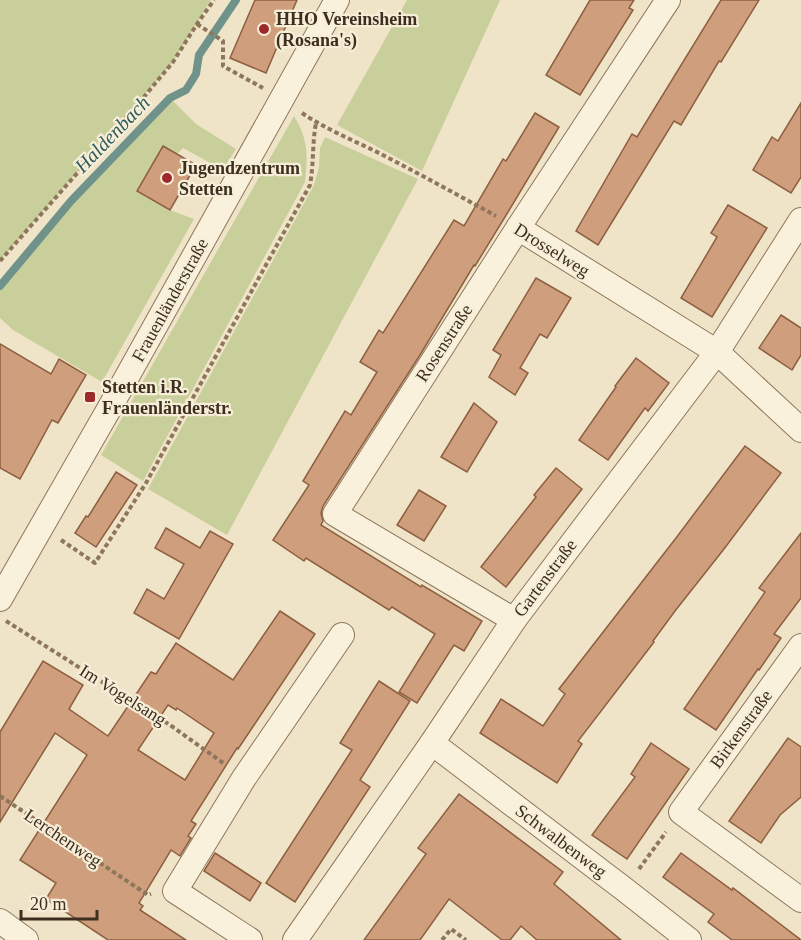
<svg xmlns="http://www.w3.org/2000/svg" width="801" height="940" font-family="Georgia,serif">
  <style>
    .green { fill: #c9cf9b }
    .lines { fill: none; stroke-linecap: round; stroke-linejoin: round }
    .stream { stroke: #6f938a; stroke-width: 8 }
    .building { fill: #cf9f7d; stroke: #8d5f41; stroke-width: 1.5; fill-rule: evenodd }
    .minor-casing { stroke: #8d765c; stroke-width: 26 }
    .path { stroke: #8d765c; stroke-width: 4; stroke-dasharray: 4.5 3; stroke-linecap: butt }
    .minor { stroke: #faf1dc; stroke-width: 24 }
    .poi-dot { fill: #9e2a2b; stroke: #f7eed8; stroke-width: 2 }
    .labels { text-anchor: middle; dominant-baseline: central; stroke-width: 4.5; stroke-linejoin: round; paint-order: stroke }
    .poi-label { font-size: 18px; font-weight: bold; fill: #3d2e20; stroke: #f7eed8; text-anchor: start }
    .street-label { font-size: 18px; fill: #3d2e20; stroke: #f7eed8 }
    .water-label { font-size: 20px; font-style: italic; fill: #2f5d5a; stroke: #f7eed8 }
  </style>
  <rect width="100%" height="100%" fill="#f0e4c8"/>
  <!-- green -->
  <g class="green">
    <path d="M0 0H211L173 62 0 261Z"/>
    <path d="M407 0H500L422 171 337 125Z"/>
    <path d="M170 98 196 124 236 149 223 170 183 148 177 154 163 146 137 190 170 210 194 219 102 382 13 330 0 318V286L71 201Z"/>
    <path d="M294 116C308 139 308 155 305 182L143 481 101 455Z"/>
    <path d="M325 137 418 179 227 535 148 489 314 185 319 167 320 148Z"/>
  </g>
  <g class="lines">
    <!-- stream -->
    <path class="stream" d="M0 286 71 201 170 98 186 90 196 74 199 55 236 0"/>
  </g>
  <!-- building -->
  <g class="building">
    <path d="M255 0H297L266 73 230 58Z"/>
    <path d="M590 0H634L629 8 633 10 580 95 546 75Z"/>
    <path d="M721 0H759L721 62 719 61 681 125 674 121 598 245 576 231 632 134 637 137Z"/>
    <path d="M801 103V177L791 193 753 170 772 137 778 141Z"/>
    <path d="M535 113 559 127 508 212 475 266 474 265 420 355 323 506 321 513 323 521 321 525 421 587 422 585 482 621 464 651 454 645 417 703 399 692 435 634 392 607 389 610 306 558 304 561 273 540 309 485 303 481 345 411 351 415 377 372 360 362 379 330 383 333 454 220 464 226 503 159 506 161Z"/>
    <path d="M163 146 196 165 170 210 137 191Z"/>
    <path d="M728 205 767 228 712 317 681 298 717 237 711 233Z"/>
    <path d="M536 278 571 298 547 338 540 334 520 368 528 373 515 395 489 377 501 355 493 350Z"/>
    <path d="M781 315 801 328V355L792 370 759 348Z"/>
    <path d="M0 344 51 374 59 359 86 375 58 423 52 420 20 479 0 468Z"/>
    <path d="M636 358 669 383 648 411 645 408 608 460 579 440 616 387 615 386Z"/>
    <path d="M474 403 497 422 467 472 441 457Z"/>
    <path d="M745 446 781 473 724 549 675 611 653 641 654 642 578 741 582 744 557 783 480 733 501 699 543 726 565 694 559 689 676 538Z"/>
    <path d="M556 468 582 489 506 587 481 567 536 497 534 495Z"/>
    <path d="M116 472 137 485 96 547 75 533 86 516 88 517Z"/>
    <path d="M419 490 446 506 424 541 397 525Z"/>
    <path d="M166 528 200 548 210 531 233 544 179 639 134 613 147 589 164 599 184 564 155 548Z"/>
    <path d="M801 533V598L774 634 781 638 759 670 758 669 716 730 684 709 765 592 759 588Z"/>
    <path d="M280 611 315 634 238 749 237 748 191 821 196 824 188 836 191 838 180 856 171 850 139 903 143 906 140 910 186 940H108L46 899 56 883 20 860 87 755 55 733 0 822V732L43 661 83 685 69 709 108 736 151 672 156 674 176 643 233 680ZM168 705 176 710 177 708 214 733 185 780 138 750Z"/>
    <path d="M379 681 410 701 360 780 370 787 295 902 266 883 352 750 340 743Z"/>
    <path d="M788 738 801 747V797L780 815 761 843 729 821Z"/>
    <path d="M651 743 689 769 627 859 592 835 635 777 631 774Z"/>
    <path d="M459 794 563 872 554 884 621 940H537L521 926 510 940H502L449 899 420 940H364L426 854 418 848Z"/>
    <path d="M215 853 261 883 250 901 204 871Z"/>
    <path d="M681 853 732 890 733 888 801 940H732L708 922 714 914 663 877Z"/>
  </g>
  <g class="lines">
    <defs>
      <g id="minor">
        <path d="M518 228 717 352 801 430"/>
        <path d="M0 599 109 409 337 0"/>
        <path d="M514 620 335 514 518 228 668 0"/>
        <path d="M801 646 681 812 801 900"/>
        <path d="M432 743 624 889 689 940"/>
        <path d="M0 921 26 940"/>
        <path d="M250 940 175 891 244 778 342 635"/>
        <path d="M295 940 432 743 514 620 717 352 801 220"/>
      </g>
    </defs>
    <!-- minor casing -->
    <use href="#minor" class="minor-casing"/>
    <!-- path -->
    <g class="path">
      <path d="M197 24 223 41V66L263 88"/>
      <path d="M302 113C324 128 350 139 375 151 416 172 456 194 496 216"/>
      <path d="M0 261 144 97 173 62 197 24 214 0"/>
      <path d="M61 540 95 563 146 483 310 185C314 163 312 144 316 123"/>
      <path d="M6 621 170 725 226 765"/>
      <path d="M0 796 148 895 151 894"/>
      <path d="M639 869 666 832"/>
      <path d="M442 940 451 929 466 940"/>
    </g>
    <!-- minor -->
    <use href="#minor" class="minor"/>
  </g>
  <!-- markers -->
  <g class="poi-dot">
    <circle cx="264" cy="29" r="6"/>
    <circle cx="167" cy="178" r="6"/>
    <rect x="84" y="391" width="12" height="12" rx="3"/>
  </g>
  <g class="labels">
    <!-- poi labels -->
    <g class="poi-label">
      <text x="276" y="19">HHO Vereinsheim<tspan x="276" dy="21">(Rosana's)</tspan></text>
      <text x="179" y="168">Jugendzentrum<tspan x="179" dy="21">Stetten</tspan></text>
      <text x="102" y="387">Stetten i.R.<tspan x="102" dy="21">Frauenländerstr.</tspan></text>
    </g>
    <!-- street labels -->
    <g class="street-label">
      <text transform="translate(552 250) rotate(32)">Drosselweg</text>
      <text transform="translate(170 300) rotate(-61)">Frauenländerstraße</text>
      <text transform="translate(444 343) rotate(-57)">Rosenstraße</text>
      <text transform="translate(545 578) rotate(-53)">Gartenstraße</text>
      <text transform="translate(123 695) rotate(32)">Im Vogelsang</text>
      <text transform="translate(741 729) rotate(-54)">Birkenstraße</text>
      <text transform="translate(63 838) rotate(34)">Lerchenweg</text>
      <text transform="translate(561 841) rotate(37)">Schwalbenweg</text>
    </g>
    <!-- water labels -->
    <g class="water-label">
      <text transform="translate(112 134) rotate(-46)">Haldenbach</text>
    </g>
  </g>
  <!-- scale -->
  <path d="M21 910v9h76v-9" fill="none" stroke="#3d2e20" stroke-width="3"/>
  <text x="30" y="910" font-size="18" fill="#3d2e20" stroke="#f7eed8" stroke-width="4.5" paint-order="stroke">20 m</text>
</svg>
